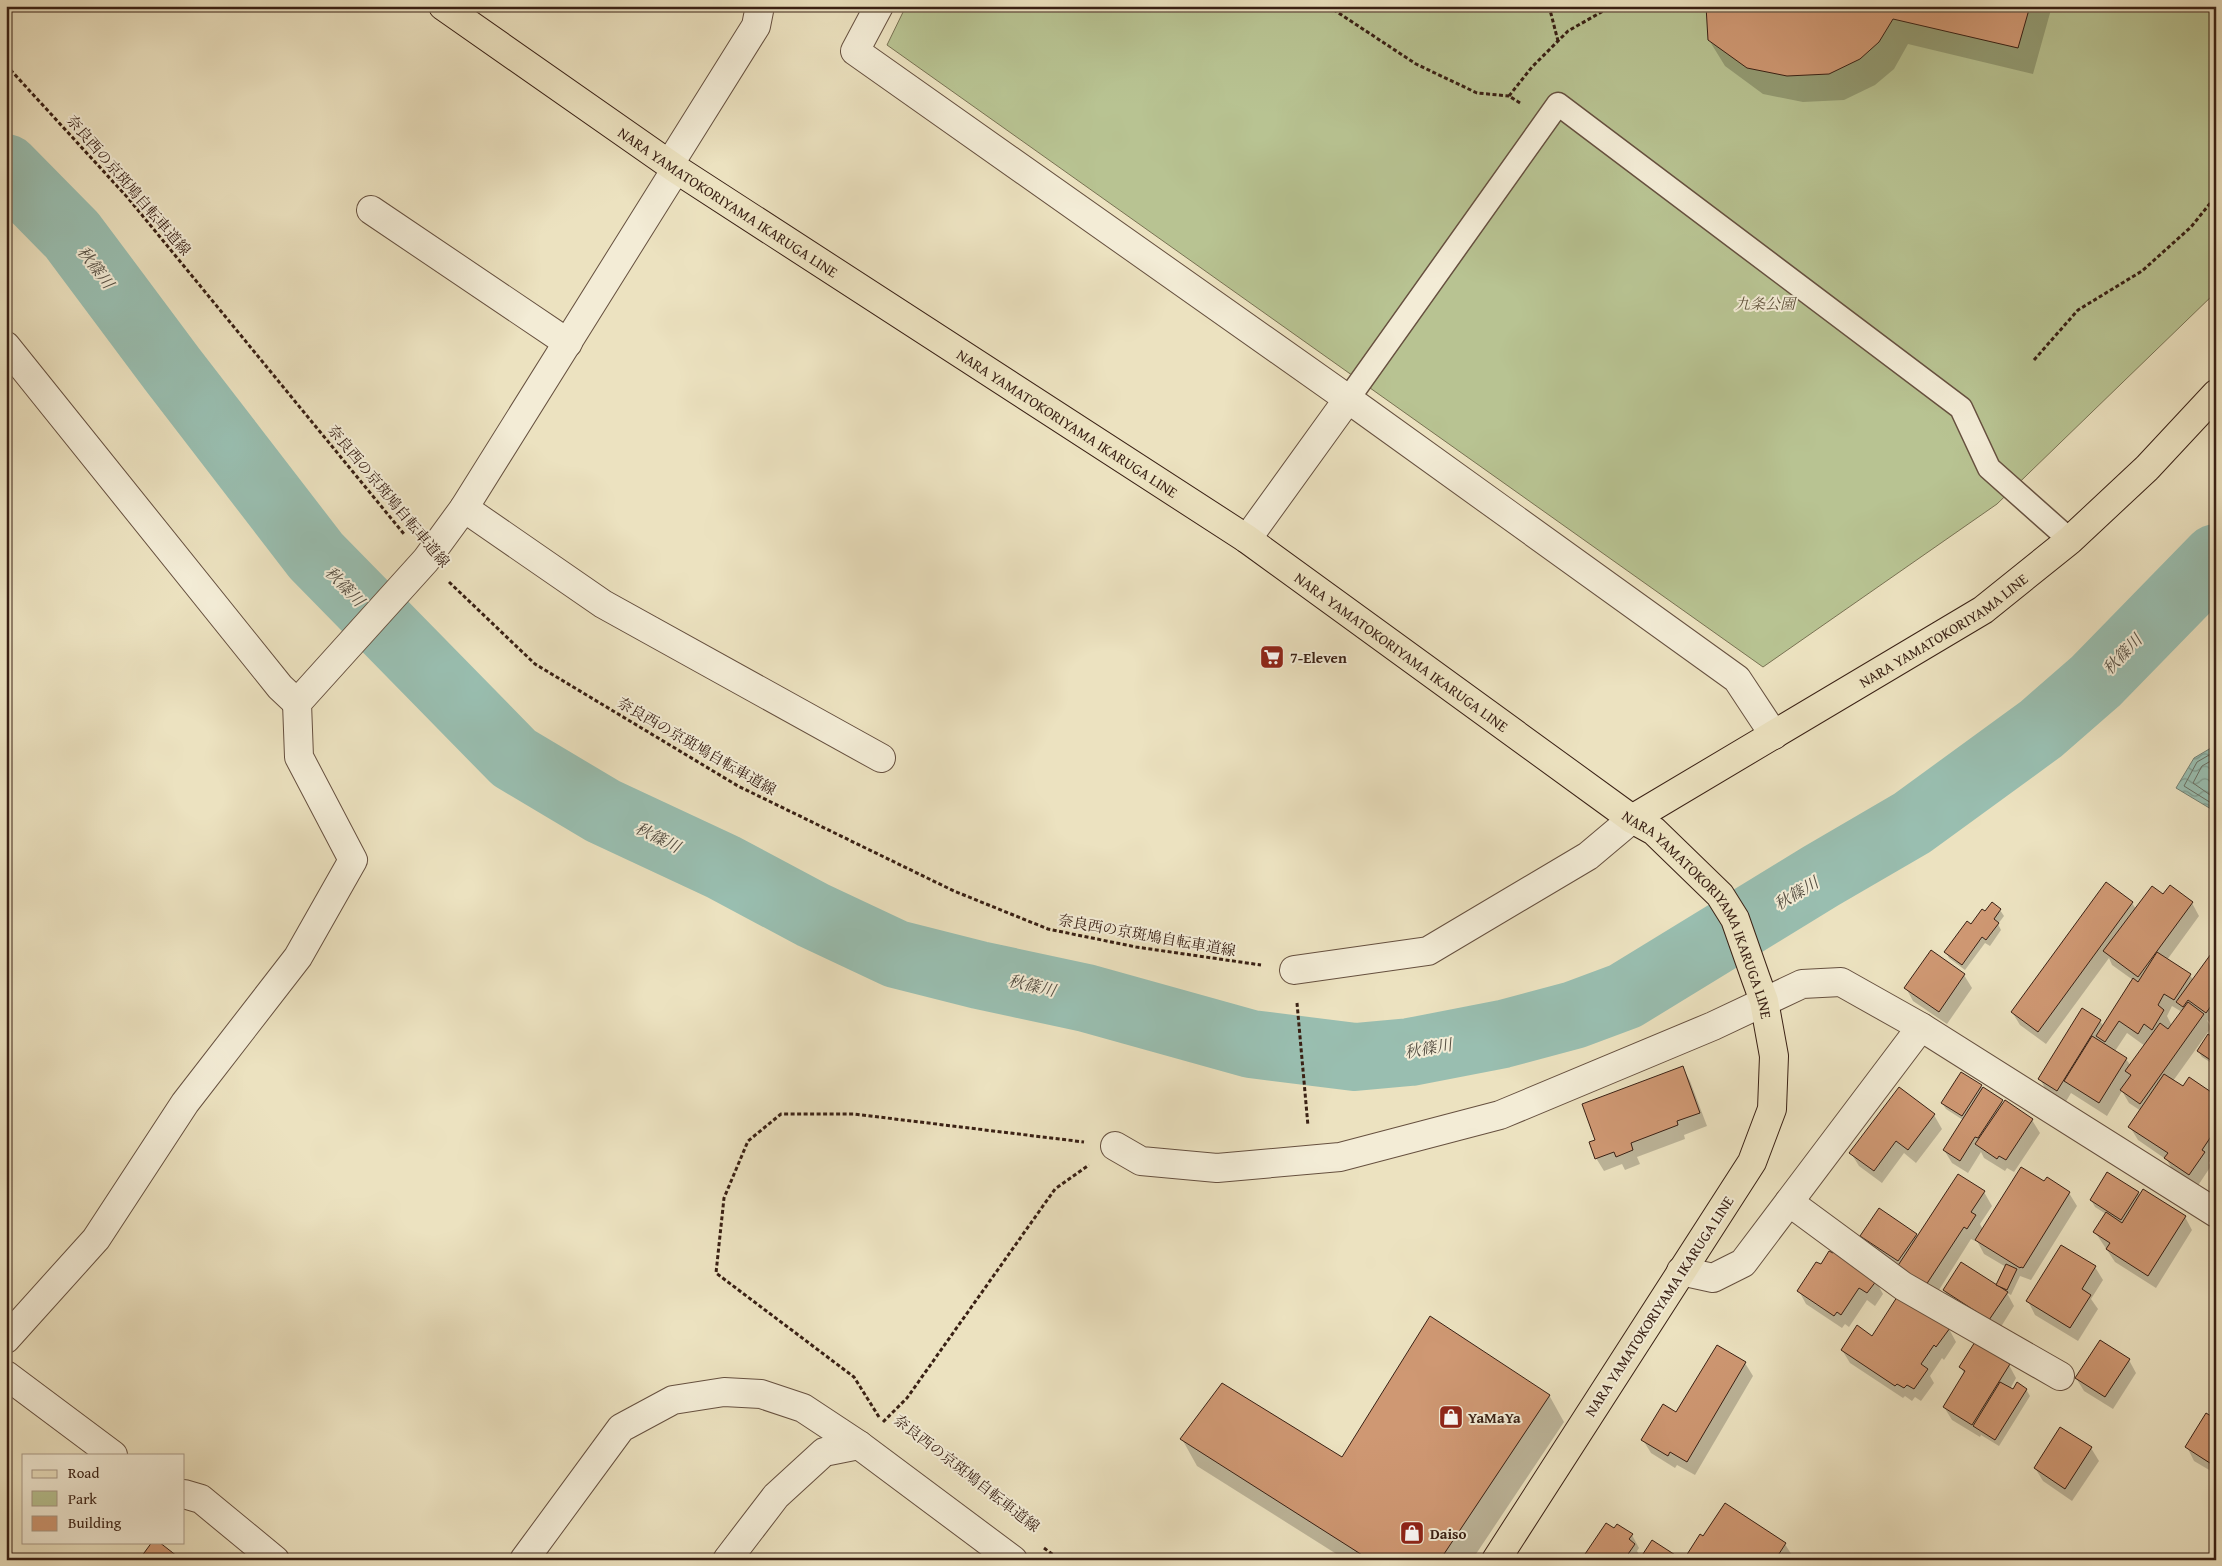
<svg xmlns="http://www.w3.org/2000/svg" width="2222" height="1566" font-family="'Gentium Book Plus','Noto Serif JP',serif">
  <style>
    .green { fill: #b8c392; stroke: #787253 }
    .water { fill: url(#water-waves); stroke: #737f72 }
    .shadow { fill: #0003; fill-rule: evenodd }
    .lines { fill: none; stroke-linecap: round; stroke-linejoin: round }
    .shore { stroke: #696f62; stroke-width: 1 }
    .river { stroke: #99beb0; stroke-width: 68 }
    .building { fill: #cf9873; stroke: #392014 }
    .service-casing { stroke: #66503f; stroke-width: 25 }
    .minor-casing { stroke: #66503f; stroke-width: 30 }
    .tertiary-casing { stroke: #66503f; stroke-width: 30 }
    .primary-casing { stroke: #392014; stroke-width: 30 }
    .path { stroke: #392014; stroke-width: 3; stroke-dasharray: 4 2.5; stroke-linecap: butt }
    .service { stroke: #f3ecd6; stroke-width: 22 }
    .minor { stroke: #f3ecd6; stroke-width: 28 }
    .tertiary { stroke: #f3ecd6; stroke-width: 28 }
    .primary { stroke: #ece2c0; stroke-width: 28 }
    .labels { text-anchor: middle; dominant-baseline: central; stroke-width: 4; stroke-linejoin: round; paint-order: stroke }
    .street-label { font-size: 15px; fill: #392014; stroke: #f3ecd6 }
    .park-label { font-size: 15px; font-style: italic; fill: #5f513a; stroke: #f3ecd6 }
    .poi-label { font-size: 15px; font-weight: bold; fill: #392014; stroke: #f3ecd6; text-anchor: start }
    .water-label { font-size: 16px; font-style: italic; fill: #564f43; stroke: #f3ecd6 }
  </style>
  <defs>
    <pattern id="water-waves" width="16" height="10" patternUnits="userSpaceOnUse" patternTransform="scale(1.25)"><rect width="16" height="10" fill="#99beb0"/><path d="M0 5q4-4 8 0t8 0" fill="none" stroke="#7e9a8e"/></pattern>
  </defs>
  <rect width="100%" height="100%" fill="#ece2c0"/>
  <filter id="stains"><feTurbulence type="fractalNoise" baseFrequency=".004" numOctaves="4"/><feColorMatrix values="0 0 0 0 .2 0 0 0 0 .09 0 0 0 0 .02 0 0 0 .5 -.17"/></filter>
  <radialGradient id="worn" r=".72"><stop offset=".6" stop-color="#630" stop-opacity="0"/><stop offset="1" stop-color="#630" stop-opacity=".3"/></radialGradient>
  <!-- green -->
  <path class="green" d="M906 6H2216V292L1997 504 1763 667 887 45Z"/>
  <!-- water -->
  <path class="water" d="M2216 745V812L2176 788 2194 758Z"/>
  <!-- shadow -->
  <g class="shadow">
    <path d="M1707 6H2052L2033 74 1908 44 1894 69 1875 85 1844 100 1803 102 1763 94 1725 66 1709 40Z"/>
    <path d="M2164 896 2192 903 2199 916 2167 960 2190 975 2193 980 2216 949V1023L2214 1026 2207 1020 2211 1028 2173 1081 2183 1088 2214 1096 2216 1093V1153L2209 1163 2211 1166 2197 1187 2173 1171 2167 1160 2138 1140 2130 1127 2141 1111 2129 1103 2122 1091 2107 1116 2071 1093 2065 1103 2047 1092 2040 1079 2100 1021 2104 1027 2133 980 2112 965 2109 958 2046 1044 2020 1025 2012 1012 2132 903 2136 909ZM2172 1006 2182 1012 2172 1026 2167 1016ZM2127 1033 2145 1046 2131 1066 2126 1059 2115 1051Z"/>
    <path d="M2000 910 2004 916 1998 924 2001 930 1990 946 1985 943 1965 970 1949 958 1946 952 1971 925 1985 913Z"/>
    <path d="M1931 952 1964 975 1972 988 1947 1024 1913 1001 1906 988Z"/>
    <path d="M2216 1041V1066L2202 1057 2198 1051Z"/>
    <path d="M1683 1068 1690 1081 1707 1126 1684 1135 1685 1139 1637 1157 1640 1164 1625 1170 1622 1164 1604 1171 1596 1158V1140Z"/>
    <path d="M1981 1086 2004 1104 2032 1120 2040 1133 2014 1172 2007 1168 2005 1171 1984 1158 1981 1152 1968 1173 1952 1163 1944 1150 1963 1120 1946 1109 1942 1103Z"/>
    <path d="M1934 1115 1942 1129 1916 1163 1904 1153 1882 1183 1859 1166 1851 1153Z"/>
    <path d="M2048 1179 2069 1193 2077 1206 2031 1280 2020 1276 2011 1295 2007 1293 2014 1306 1997 1333 1952 1304 1944 1290 2000 1289 1998 1285 2006 1267 1984 1254 1976 1239 1975 1241 1971 1239 1934 1298 1869 1249 1861 1236 1916 1235 1918 1237 1984 1192 1992 1206 1980 1224 1983 1230Z"/>
    <path d="M2138 1193 2140 1196 2185 1217 2192 1230 2156 1288 2115 1262 2095 1232 2106 1214 2095 1207 2091 1200Z"/>
    <path d="M1821 1266 1876 1281 1883 1294 1875 1306 1867 1300 1849 1327 1845 1324 1842 1328 1806 1304 1799 1291Z"/>
    <path d="M2095 1267 2103 1280 2091 1299 2098 1309 2078 1341 2035 1315 2028 1301Z"/>
    <path d="M1949 1329 1956 1342 1944 1360 1942 1358 1930 1376 1934 1383 1921 1401 1915 1397 1912 1401 1905 1396 1903 1398 1850 1363 1842 1350Z"/>
    <path d="M2129 1360 2136 1373 2113 1409 2084 1391 2076 1378Z"/>
    <path d="M1745 1363 1753 1376 1695 1475 1677 1465 1675 1468 1651 1453 1643 1440Z"/>
    <path d="M2009 1365 2016 1378 2010 1389 2013 1390 2026 1389 2030 1396 1999 1446 1981 1435 1980 1437 1952 1420 1944 1407 1965 1375 1961 1368Z"/>
    <path d="M1549 1395 1564 1422 1472 1560H1346L1197 1466 1182 1439 1343 1458Z"/>
    <path d="M2216 1421V1474L2194 1461 2187 1447Z"/>
    <path d="M2091 1448 2099 1461 2072 1501 2043 1481 2035 1468Z"/>
    <path d="M1615 1530 1632 1535 1639 1548 1637 1551 1641 1558 1680 1560H1583Z"/>
    <path d="M1785 1544 1793 1557 1791 1560H1690L1688 1556Z"/>
  </g>
  <g class="lines">
    <!-- shore -->
    <g class="shore">
      <path d="M2216 751 2197 762 2184 786 2216 806"/>
      <path d="M2216 758 2202 766 2193 783 2216 799"/>
    </g>
    <!-- river -->
    <path class="river" d="M6 168 72 235 172 369 316 556 514 758 603 811 723 867 813 915 896 954 979 975 1086 998 1251 1044 1355 1057 1410 1052 1503 1034 1574 1015 1625 996 1821 876 1912 823 2041 729 2096 681 2216 558"/>
  </g>
  <!-- building -->
  <g class="building">
    <path d="M1706 6H2030L2018 48 1893 19 1879 42 1860 59 1829 74 1787 76 1747 68 1708 40Z"/>
    <path d="M2106 882 2133 902 2038 1032 2011 1012Z"/>
    <path d="M2170 885 2193 902 2138 977 2103 951 2152 886 2163 894Z"/>
    <path d="M1992 902 2001 909 1994 919 1999 923 1986 940 1982 937 1962 965 1944 952 1967 921 1971 924 1982 909 1985 911Z"/>
    <path d="M2216 947V999L2206 1013 2188 1000 2183 1007 2176 1002Z"/>
    <path d="M1931 950 1965 974 1939 1012 1904 988Z"/>
    <path d="M2157 952 2191 974 2174 1000 2164 994 2158 1005 2164 1010 2152 1030 2144 1024 2138 1034 2119 1021 2105 1042 2096 1036 2133 978 2138 982Z"/>
    <path d="M2188 1002 2204 1014 2140 1104 2120 1090 2131 1075 2125 1071 2160 1023 2168 1029Z"/>
    <path d="M2082 1008 2101 1020 2057 1091 2038 1079Z"/>
    <path d="M2208 1034 2216 1040 2215 1063 2197 1051Z"/>
    <path d="M2092 1036 2127 1058 2099 1103 2064 1081Z"/>
    <path d="M1683 1066 1700 1113 1677 1121 1678 1125 1631 1143 1633 1150 1616 1157 1614 1152 1595 1159 1589 1142 1595 1140 1582 1104Z"/>
    <path d="M1961 1072 1982 1085 1962 1116 1941 1103Z"/>
    <path d="M2164 1074 2183 1086 2189 1077 2214 1094 2216 1091V1129L2202 1150 2205 1152 2189 1175 2164 1158 2168 1153 2128 1127Z"/>
    <path d="M1899 1087 1935 1114 1908 1150 1896 1141 1874 1171 1849 1153Z"/>
    <path d="M1983 1087 2003 1100 1978 1138 1975 1137 1960 1161 1943 1150Z"/>
    <path d="M2005 1100 2033 1119 2006 1160 1999 1156 1997 1159 1975 1144Z"/>
    <path d="M2021 1167 2044 1181 2047 1177 2070 1192 2023 1268 2021 1267 2020 1268 1975 1240Z"/>
    <path d="M2107 1172 2139 1192 2121 1220 2090 1200Z"/>
    <path d="M1958 1174 1985 1191 1971 1212 1976 1215 1967 1229 1964 1227 1926 1285 1897 1267Z"/>
    <path d="M2143 1189 2186 1216 2148 1276 2106 1249 2110 1243 2093 1232 2106 1212 2122 1223Z"/>
    <path d="M1879 1208 1917 1234 1898 1261 1860 1236Z"/>
    <path d="M2061 1245 2096 1266 2082 1289 2091 1295 2070 1328 2026 1301Z"/>
    <path d="M1829 1251 1833 1253 1834 1251 1877 1280 1867 1293 1859 1288 1841 1315 1837 1312 1834 1316 1797 1291 1816 1262 1821 1264Z"/>
    <path d="M1961 1262 2008 1292 1989 1320 1943 1290Z"/>
    <path d="M2006 1264 2017 1269 2007 1290 1996 1285Z"/>
    <path d="M1899 1294 1950 1328 1936 1347 1934 1345 1921 1364 1928 1369 1914 1389 1907 1385 1904 1388 1897 1384 1895 1386 1841 1350 1857 1325 1872 1336Z"/>
    <path d="M1430 1316 1550 1395 1440 1560H1370L1180 1439 1222 1383 1342 1457Z"/>
    <path d="M2100 1340 2130 1359 2105 1397 2075 1378Z"/>
    <path d="M1975 1342 2010 1364 1972 1425 1943 1407 1965 1371 1959 1367Z"/>
    <path d="M1717 1345 1746 1362 1687 1462 1670 1452 1668 1456 1641 1440 1663 1404 1676 1412Z"/>
    <path d="M2000 1382 2013 1389 2017 1382 2027 1389 1995 1440 1973 1426Z"/>
    <path d="M2216 1398V1409L2211 1406Z"/>
    <path d="M2206 1413 2216 1419V1467L2185 1447Z"/>
    <path d="M2060 1427 2092 1447 2065 1489 2034 1468Z"/>
    <path d="M1725 1503 1786 1543 1775 1560H1692L1686 1556 1700 1534 1703 1536Z"/>
    <path d="M1606 1523 1614 1528 1617 1524 1633 1534 1629 1539 1635 1544 1624 1560H1581Z"/>
    <path d="M1652 1540 1683 1560H1639Z"/>
    <path d="M152 1542H159L182 1560H139Z"/>
  </g>
  <g class="lines">
    <defs>
      <path id="service" d="M1348 399 1558 104 1961 408 1989 468 2070 540"/>
      <g id="minor">
        <path d="M879 6 855 51 1348 399 1247 539"/>
        <path d="M669 165 756 26 760 6"/>
        <path d="M371 210 568 343"/>
        <path d="M6 346 280 687 297 703"/>
        <path d="M1348 399 1737 679 1774 735"/>
        <path d="M464 508 603 604 881 758"/>
        <path d="M1294 970 1428 951 1588 856 1632 819"/>
        <path d="M1115 1146 1141 1161 1217 1168 1340 1157 1500 1115 1713 1026 1802 984 1841 982 1921 1027 2216 1213"/>
        <path d="M1789 1202 1903 1286 2060 1376"/>
        <path d="M1681 1271 1713 1278 1743 1263 1921 1027"/>
        <path d="M6 1339 96 1239 185 1103 298 957 353 860 299 757 297 703 426 560 464 508 676 169"/>
        <path d="M6 1375 113 1455"/>
        <path d="M184 1494 201 1499 275 1560"/>
        <path d="M727 1560 776 1496 824 1452 859 1445"/>
      </g>
      <path id="tertiary" d="M524 1560 621 1428 673 1400 724 1392 761 1394 803 1408 859 1445 1013 1560"/>
      <g id="primary">
        <path id="s1" d="M443 6 676 169 1247 539 1632 819 1654 831 1720 895 1735 919 1756 979 1764 1001 1774 1056 1772 1109 1752 1162 1496 1560"/>
        <path id="s2" d="M1632 819 1983 610 2070 540 2147 468 2216 394"/>
      </g>
    </defs>
    <!-- service casing -->
    <use href="#service" class="service-casing"/>
    <!-- minor casing -->
    <use href="#minor" class="minor-casing"/>
    <!-- tertiary casing -->
    <use href="#tertiary" class="tertiary-casing"/>
    <!-- primary casing -->
    <use href="#primary" class="primary-casing"/>
    <!-- path -->
    <g class="path">
      <path d="M1328 6 1416 64 1477 93 1509 96"/>
      <path d="M1549 6 1558 41"/>
      <path d="M6 65 128 198 404 534"/>
      <path d="M1520 103 1509 96 1532 67 1568 31 1612 6"/>
      <path d="M2034 360 2078 310 2142 271 2191 227 2216 196"/>
      <path d="M449 582 535 664 738 786 954 891 1048 929 1136 947 1261 965"/>
      <path d="M1297 1003 1308 1126"/>
      <path d="M879 1417 854 1377 716 1273 724 1198 748 1141 781 1114H854L1084 1142"/>
      <path d="M883 1422 907 1398 1055 1189 1089 1165"/>
      <path d="M1044 1548 1060 1560"/>
    </g>
    <!-- service -->
    <use href="#service" class="service"/>
    <!-- minor -->
    <use href="#minor" class="minor"/>
    <!-- tertiary -->
    <use href="#tertiary" class="tertiary"/>
    <!-- primary -->
    <use href="#primary" class="primary"/>
  </g>
  <!-- icons -->
  <defs>
    <symbol id="supermarket-square" viewBox="-11 -11 22 22"><rect x="-9" y="-9" width="18" height="18" rx="4" fill="#8f2418" stroke="#f3ecd6"/><path d="M-6-5.5h2.5l.6 2H6L4.5 2H-2.5L-4.4-4H-6ZM-1.5 3.2a1.3 1.3 0 1 0 .1 0ZM3 3.2a1.3 1.3 0 1 0 .1 0Z" fill="#fff"/></symbol>
    <symbol id="shop-square" viewBox="-11 -11 22 22"><rect x="-9" y="-9" width="18" height="18" rx="4" fill="#8f2418" stroke="#f3ecd6"/><path d="M-5-2.5h2.3a2.7 3.5 0 0 1 5.4 0H5L5.5 6h-11ZM-1.5-2.5h3a1.5 2.3 0 0 0-3 0Z" fill="#fff"/></symbol>
  </defs>
  <g fill-rule="evenodd">
    <use href="#supermarket-square" x="1258" y="643" width="28" height="28"/>
    <use href="#shop-square" x="1437" y="1403" width="28" height="28"/>
    <use href="#shop-square" x="1398" y="1519" width="28" height="28"/>
  </g>
  <g class="labels">
    <!-- street labels -->
    <g class="street-label">
      <text transform="translate(129 185) rotate(49)">奈良西の京斑鳩自転車道線</text>
      <text stroke="none"><textPath href="#s1" startOffset="346">NARA YAMATOKORIYAMA IKARUGA LINE</textPath></text>
      <text stroke="none"><textPath href="#s1" startOffset="751">NARA YAMATOKORIYAMA IKARUGA LINE</textPath></text>
      <text transform="translate(389 496) rotate(50)">奈良西の京斑鳩自転車道線</text>
      <text stroke="none"><textPath href="#s2" startOffset="364">NARA YAMATOKORIYAMA LINE</textPath></text>
      <text stroke="none"><textPath href="#s1" startOffset="1156">NARA YAMATOKORIYAMA IKARUGA LINE</textPath></text>
      <text transform="translate(697 746) rotate(30)">奈良西の京斑鳩自転車道線</text>
      <text stroke="none"><textPath href="#s1" startOffset="1561">NARA YAMATOKORIYAMA IKARUGA LINE</textPath></text>
      <text transform="translate(1147 935) rotate(10)">奈良西の京斑鳩自転車道線</text>
      <text transform="translate(1659 1306) rotate(-57)">NARA YAMATOKORIYAMA IKARUGA LINE</text>
      <text transform="translate(967 1473) rotate(38)">奈良西の京斑鳩自転車道線</text>
    </g>
    <!-- park labels -->
    <g class="park-label">
      <text x="1765" y="303">九条公園</text>
    </g>
    <!-- poi labels -->
    <g class="poi-label">
      <text x="1290" y="657">7-Eleven</text>
      <text x="1468" y="1417">YaMaYa</text>
      <text x="1430" y="1533">Daiso</text>
    </g>
    <!-- water labels -->
    <g class="water-label">
      <text transform="translate(96 267) rotate(53)">秋篠川</text>
      <text transform="translate(345 586) rotate(46)">秋篠川</text>
      <text transform="translate(2122 654) rotate(-46)">秋篠川</text>
      <text transform="translate(658 837) rotate(26)">秋篠川</text>
      <text transform="translate(1796 893) rotate(-31)">秋篠川</text>
      <text transform="translate(1032 985) rotate(13)">秋篠川</text>
      <text transform="translate(1428 1048) rotate(-10)">秋篠川</text>
    </g>
  </g>
  <!-- margin -->
  <rect width="2222" height="1566" fill="none" stroke="#ece2c0" stroke-width="25"/>
  <rect x="8" y="8" width="2207" height="1551" fill="none" stroke="#392014" stroke-width="2.5"/>
  <rect x="12" y="12" width="2197" height="1541" fill="none" stroke="#392014"/>
  <!-- legend -->
  <rect x="22" y="1454" width="162" height="90" fill="#f3ecd6" stroke="#a99a88"/>
  <rect x="32" y="1470" width="25" height="8" fill="#ece2c0" stroke="#a99a88"/>
  <text x="68" y="1478" font-size="15" fill="#392014">Road</text>
  <rect x="32" y="1491" width="25" height="15" fill="#b8c392" stroke="#a99a88"/>
  <text x="68" y="1504" font-size="15" fill="#392014">Park</text>
  <rect x="32" y="1516" width="25" height="15" fill="#cf9873" stroke="#a99a88"/>
  <text x="68" y="1528" font-size="15" fill="#392014">Building</text>
  <rect width="100%" height="100%" filter="url(#stains)"/>
  <rect width="100%" height="100%" fill="url(#worn)"/>
</svg>
